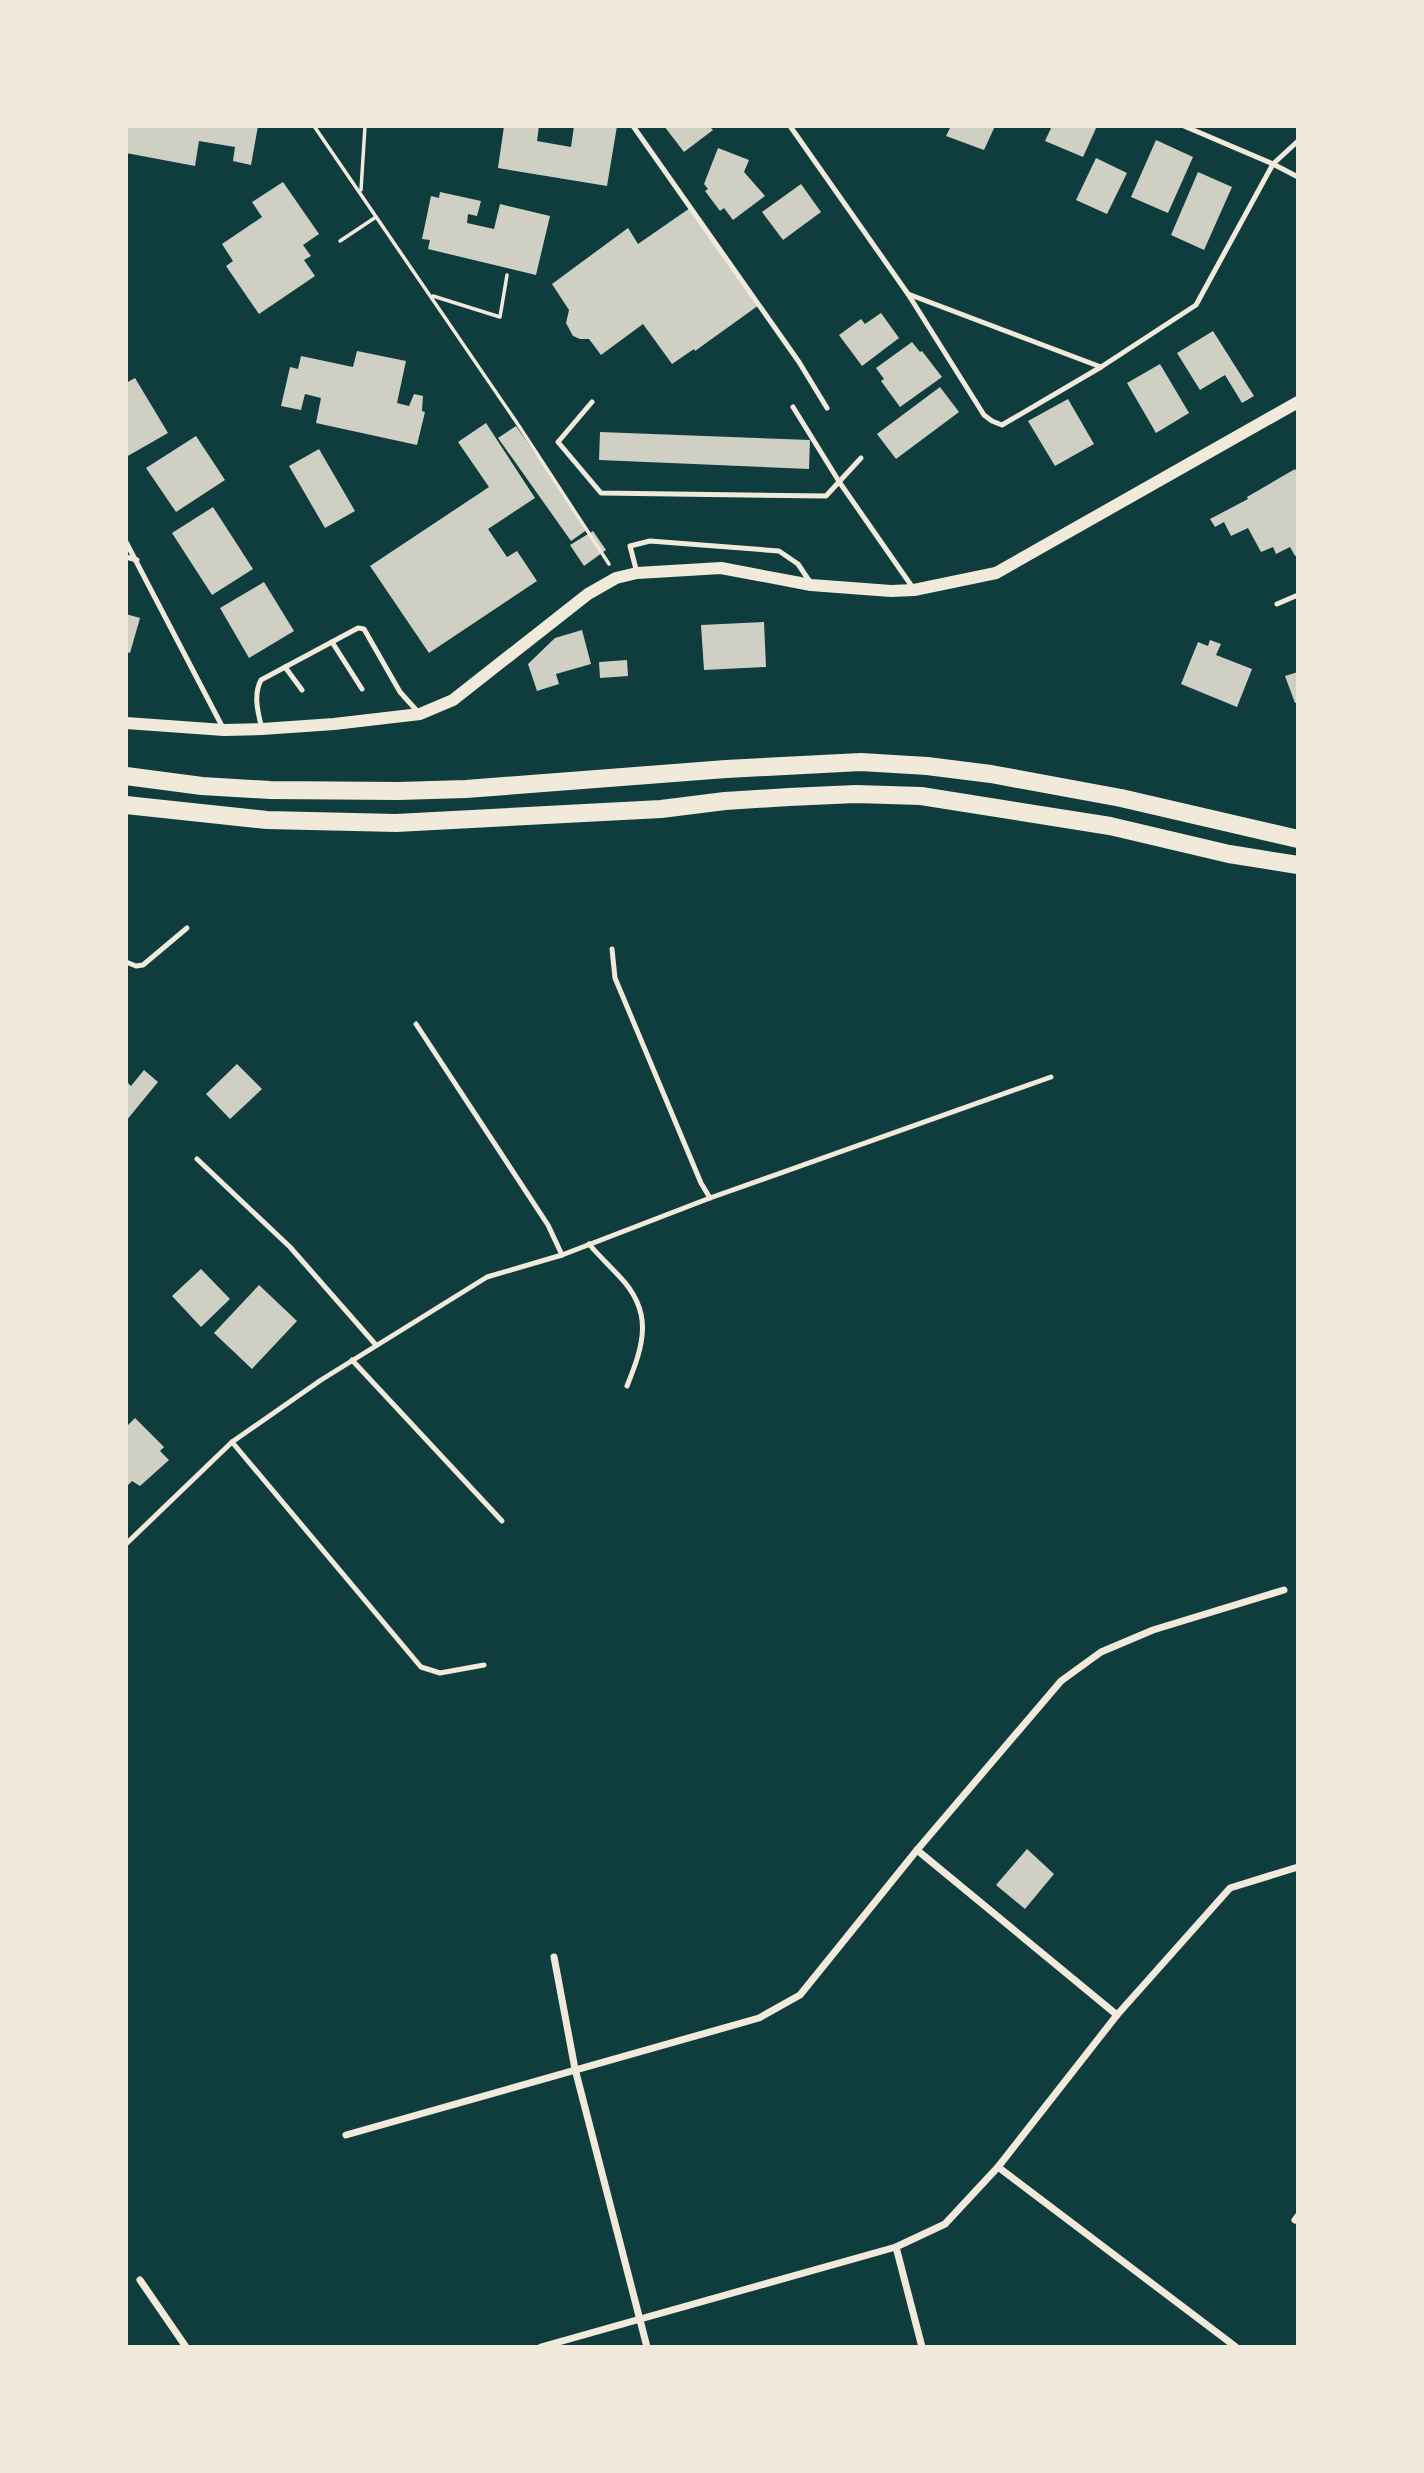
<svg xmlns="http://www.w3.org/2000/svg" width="1424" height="2473" font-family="Roboto,sans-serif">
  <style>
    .building { fill: #cfcfc3 }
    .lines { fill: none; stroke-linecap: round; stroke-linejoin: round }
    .path { stroke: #f1e9da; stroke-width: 3.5 }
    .service { stroke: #f1e9da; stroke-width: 5 }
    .minor { stroke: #f1e9da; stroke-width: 7 }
    .tertiary { stroke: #f1e9da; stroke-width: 12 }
    .primary { stroke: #f1e9da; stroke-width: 18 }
  </style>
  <rect width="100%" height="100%" fill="#0f3d3e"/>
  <!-- building -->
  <g class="building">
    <path d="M126 126H258L251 165 233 161 235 147 199 141 195 166 126 153Z"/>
    <path d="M504 126H539L537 141 571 147 574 126H617L607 186 498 168Z"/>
    <path d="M664 126H709L713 130 684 152Z"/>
    <path d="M951 126H995L984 150 946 136Z"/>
    <path d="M1052 126H1097L1083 157 1045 141Z"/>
    <path d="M1156 140 1193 157 1168 213 1131 197Z"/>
    <path d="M718 148 749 160 744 172 765 196 733 220 724 208 720 211 705 191 708 189 704 184Z"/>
    <path d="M1096 158 1127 173 1107 214 1076 200Z"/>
    <path d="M1198 172 1232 187 1204 250 1171 235Z"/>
    <path d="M283 182 319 234 303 245 311 256 304 260 315 276 259 314 226 266 233 261 222 244 262 217 252 202Z"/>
    <path d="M801 184 821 212 783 240 762 212Z"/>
    <path d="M440 192 481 201 477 216 468 214 467 223 494 229 500 204 550 216 536 275 428 249 430 240 422 239 431 196 439 198Z"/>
    <path d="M690 208 759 305 695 351 694 349 672 364 643 324 601 355 589 339H580L573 336 566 323 569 310 552 284 628 228 638 244Z"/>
    <path d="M881 313 899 338 862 366 839 335 861 319 865 324Z"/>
    <path d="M1213 331 1254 396 1242 403 1225 375 1200 390 1177 353Z"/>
    <path d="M912 342 920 352 922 351 942 377 900 407 881 381 884 379 876 368Z"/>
    <path d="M357 351 406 361 397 403 409 406 414 394 423 396 422 411 425 412 417 445 316 423 321 398 305 394 301 410 281 406 290 367 298 369 301 356 353 367Z"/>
    <path d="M1160 364 1189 413 1156 433 1127 383Z"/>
    <path d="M135 378 168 433 126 457V383Z"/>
    <path d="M940 387 959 412 896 459 877 434Z"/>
    <path d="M1068 399 1094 444 1055 466 1028 421Z"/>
    <path d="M486 423 535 498 488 529 507 557 517 551 537 581 429 653 370 566 489 487 458 442Z"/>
    <path d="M516 426 588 529 571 541 498 438Z"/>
    <path d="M600 432 810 440 809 469 599 460Z"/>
    <path d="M196 436 225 480 176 512 146 468Z"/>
    <path d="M319 449 355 511 325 528 289 466Z"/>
    <path d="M1295 469 1298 474V554L1295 556 1290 547 1276 554 1273 547 1261 552 1248 528 1231 536 1224 522 1215 527 1210 519 1248 499 1247 497Z"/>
    <path d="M213 507 253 569 212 595 172 533Z"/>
    <path d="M593 531 606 550 584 566 570 545Z"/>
    <path d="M264 582 294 631 249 658 220 608Z"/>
    <path d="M126 614 140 618 130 653 126 652Z"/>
    <path d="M764 622 766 667 704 670 701 625Z"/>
    <path d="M582 630 591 664 556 674 559 684 537 691 528 664 555 638Z"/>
    <path d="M1210 640 1221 644 1216 655 1252 669 1237 707 1181 684 1198 642 1208 646Z"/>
    <path d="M627 660 628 676 600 678 599 662Z"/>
    <path d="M1298 672V702L1295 703 1285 676Z"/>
    <path d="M237 1064 262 1089 230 1119 206 1094Z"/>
    <path d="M144 1070 158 1082 126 1121V1081L131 1086Z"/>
    <path d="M201 1269 230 1299 201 1327 172 1296Z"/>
    <path d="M259 1285 297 1321 252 1369 214 1333Z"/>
    <path d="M135 1418 164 1447 160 1451 169 1460 140 1486 132 1481 126 1487V1427Z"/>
    <path d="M1027 1849 1054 1874 1025 1909 996 1885Z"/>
  </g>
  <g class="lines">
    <!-- path -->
    <g class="path">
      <path d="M314 126 517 423 609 564"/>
      <path d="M361 190 365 126"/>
      <path d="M340 241 376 217"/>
      <path d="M433 296 500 317 507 275"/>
    </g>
    <!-- service -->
    <g class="service">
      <path d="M633 126 799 362 827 408"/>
      <path d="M790 126 908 294 984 415 992 421 1002 425 1101 367 1196 305 1273 164 1298 141"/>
      <path d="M1184 126 1273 164 1298 177"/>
      <path d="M908 294 1101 367"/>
      <path d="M592 402 558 442 601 493 826 496 861 458"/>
      <path d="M793 407 840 483 913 588"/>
      <path d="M126 542 223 728"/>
      <path d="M126 557 137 560"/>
      <path d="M637 573 630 546 650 541 779 551 798 564 810 582"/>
      <path d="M1277 604 1298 595"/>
      <path d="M332 642 362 689"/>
      <path d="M285 667 302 690"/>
      <path d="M262 729C258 713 253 695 261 680L358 628 364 629 400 692 418 712"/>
      <path d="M612 949 615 978 701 1183 710 1198"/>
      <path d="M126 962 136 966 143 965 187 928"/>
      <path d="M416 1024 548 1225 562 1255"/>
      <path d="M197 1159 290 1247 376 1345"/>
      <path d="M589 1244C599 1256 609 1265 619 1276 654 1312 644 1344 627 1386"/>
      <path d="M352 1360 502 1521"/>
      <path d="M232 1442 421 1667 440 1673 484 1665"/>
      <path d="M126 1544 232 1442 321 1380 487 1277 562 1255 710 1198 1051 1077"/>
    </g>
    <!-- minor -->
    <g class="minor">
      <path d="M917 1850 1117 2015"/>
      <path d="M554 1957 575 2069 647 2347"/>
      <path d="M346 2135 759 2018 800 1995 917 1850 1061 1681 1101 1652 1153 1630 1284 1590"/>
      <path d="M998 2167 1236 2347"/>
      <path d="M1295 2220 1298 2216"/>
      <path d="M896 2247 922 2347"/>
      <path d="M140 2280 186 2347"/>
      <path d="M541 2347 896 2247 945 2224 998 2167 1117 2015 1230 1888 1298 1867"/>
    </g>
    <!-- tertiary -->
    <path class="tertiary" d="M126 723 224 730 262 729 334 724 420 714 453 700 588 594 616 578 637 573 721 568 811 585 891 591 914 590 996 573 1298 402"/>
    <!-- primary -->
    <g class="primary">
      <path d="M126 776 202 786 270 790 398 791 466 789 726 769 861 762 927 766 991 774 1121 798 1298 839"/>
      <path d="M126 805 267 820 396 823 661 809 725 801 789 797 856 794 921 796 1110 826 1229 854 1298 865"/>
    </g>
  </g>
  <!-- border -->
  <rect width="1424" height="2473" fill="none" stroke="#f1e9da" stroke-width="256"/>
</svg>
